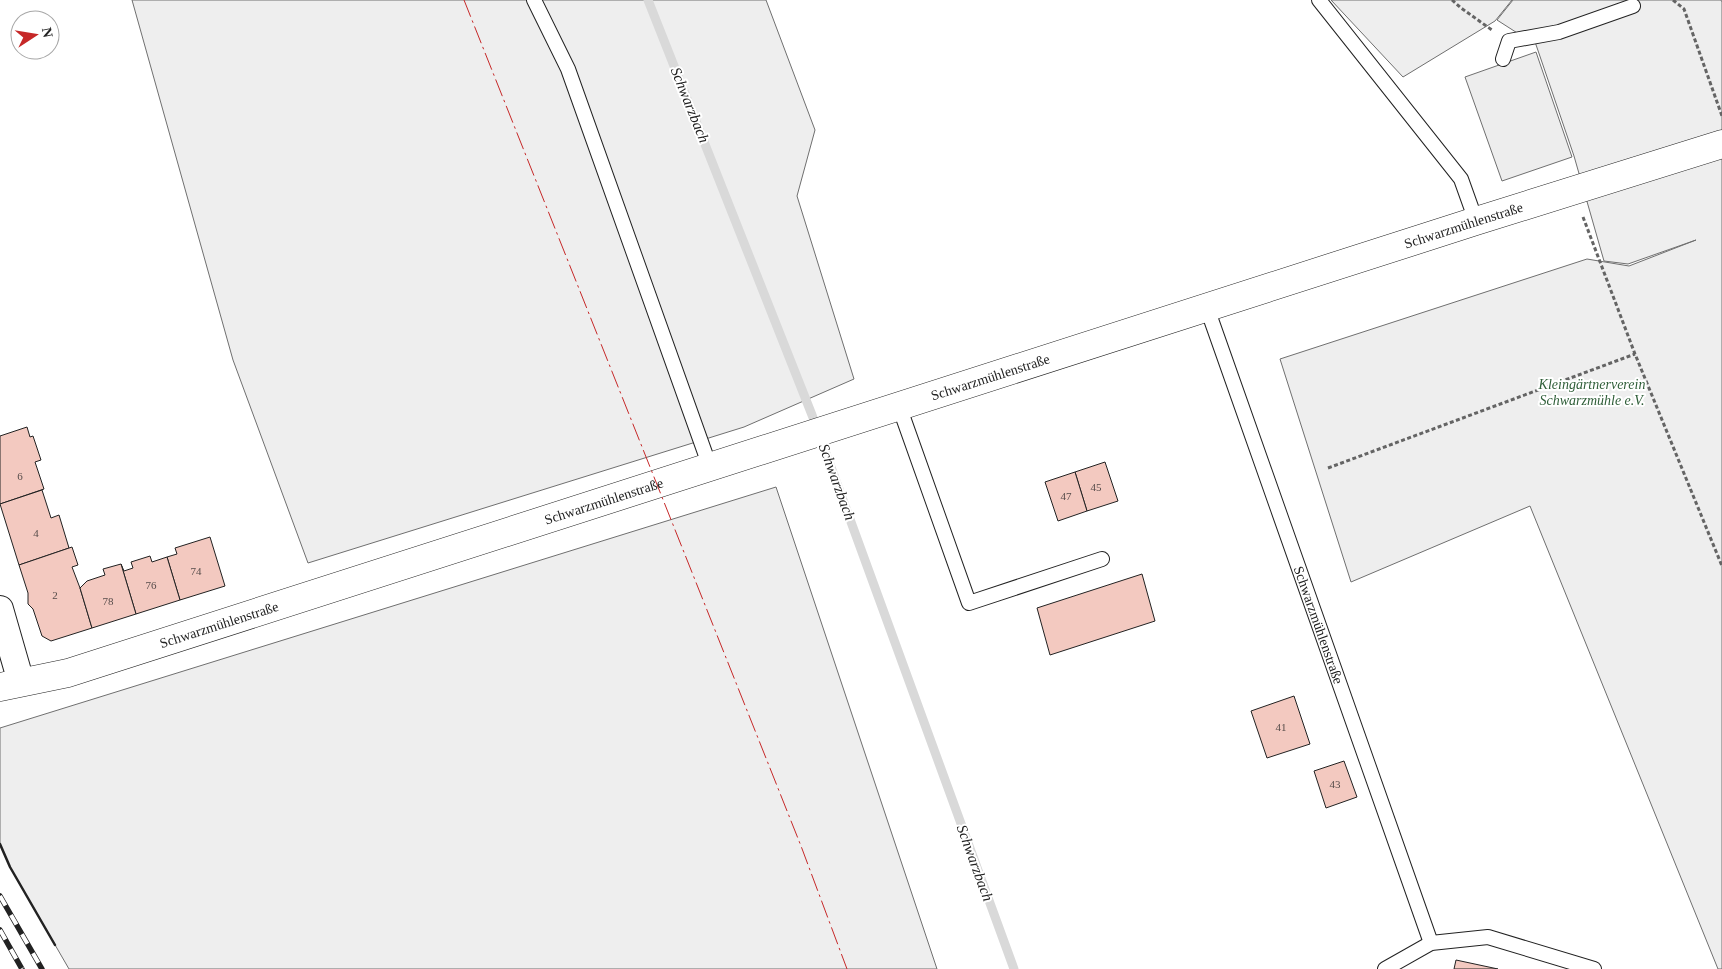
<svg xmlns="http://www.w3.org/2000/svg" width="1722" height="969" font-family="Georgia,serif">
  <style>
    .green { fill: #eee; stroke: #6f6f6f }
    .parking { fill: #ededed; stroke: #6f6f6f }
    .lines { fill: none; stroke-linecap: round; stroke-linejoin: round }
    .stream { stroke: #d9d9d9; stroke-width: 9 }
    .building { fill: #f3c9c0; stroke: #222 }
    .service-casing { stroke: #222; stroke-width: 16 }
    .minor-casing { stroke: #222; stroke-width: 28 }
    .tertiary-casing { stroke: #222; stroke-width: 29 }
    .path { stroke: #646464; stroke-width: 3; stroke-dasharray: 4 2.5; stroke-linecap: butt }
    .service { stroke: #fff; stroke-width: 14 }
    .minor { stroke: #fff; stroke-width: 26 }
    .tertiary { stroke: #fff; stroke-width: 28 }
    .rail-casing { stroke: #222; stroke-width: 5.5 }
    .rail { stroke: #fff; stroke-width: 4; stroke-dasharray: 11; stroke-linecap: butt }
    .wall { stroke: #222; stroke-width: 2.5 }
    .power { stroke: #c62828; stroke-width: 1; stroke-dasharray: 18 4 2.5 4; stroke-linecap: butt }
    .labels { text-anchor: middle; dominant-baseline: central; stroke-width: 4; stroke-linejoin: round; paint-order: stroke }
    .number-label { font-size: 11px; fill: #564c4a }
    .street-label { font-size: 14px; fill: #222; stroke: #fff }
    .park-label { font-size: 14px; font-style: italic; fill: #2f5e38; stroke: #fff }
    .water-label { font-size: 15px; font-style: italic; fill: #222; stroke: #fff }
  </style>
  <rect width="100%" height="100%" fill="#fff"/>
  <!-- green -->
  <g class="green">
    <path d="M132 0H766L815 130 797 196 854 379 744 427 308 563 233 360Z"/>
    <path d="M1331 0H1512L1495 21 1403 77Z"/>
    <path d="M1513 0H1721L1722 2V969H1718L1530 506 1351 582 1280 359 1587 259 1629 266 1696 240 1628 264 1604 261 1574 156 1532 33 1522 36 1497 20Z"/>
    <path d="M776 487 937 969H69L10 867 0 844V728Z"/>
  </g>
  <!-- parking -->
  <path class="parking" d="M1536 52 1572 157 1502 181 1465 77Z"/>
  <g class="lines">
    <!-- stream -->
    <path class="stream" d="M648 0 812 415 1014 969"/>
  </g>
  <!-- building -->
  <g class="building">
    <path d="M27 427 30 437 33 436 41 460 35 462 44 489 0 504V436Z"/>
    <path d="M1105 462 1118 501 1087 511 1075 472Z"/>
    <path d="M1075 472 1087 511 1058 521 1045 482Z"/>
    <path d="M42 490 51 518 59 515 69 548 19 565 0 504Z"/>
    <path d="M210 537 225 586 180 600 167 557 177 554 175 548Z"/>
    <path d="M72 547 78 565 72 567 80 588 92 628 51 641 42 636 33 609 28 604V593L19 565Z"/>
    <path d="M150 556 152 562 167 557 180 600 136 614 121 564 124 571 133 568 131 562Z"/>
    <path d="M121 564 136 614 92 628 80 588 87 581 105 575 103 569Z"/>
    <path d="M1142 574 1155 621 1050 655 1037 608Z"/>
    <path d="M1294 696 1310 744 1267 758 1251 711Z"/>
    <path d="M1344 761 1357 797 1326 808 1314 771Z"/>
    <path d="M1456 960 1498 969H1454Z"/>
  </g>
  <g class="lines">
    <defs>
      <g id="service">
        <path d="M534 0 568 69 710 467"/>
        <path d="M1319 0 1461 179 1476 221"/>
        <path d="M1503 59 1509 41 1559 32 1633 6"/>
        <path id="s1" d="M1207 308 1431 943"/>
        <path d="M899 406 969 603 1102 559"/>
        <path d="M1385 969 1431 943 1488 937 1594 969"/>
      </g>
      <path id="minor" d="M0 609 21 682"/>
      <g id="tertiary">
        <path id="s2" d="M0 687 68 673 1476 221 1722 144"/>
      </g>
    </defs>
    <!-- service casing -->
    <use href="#service" class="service-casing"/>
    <!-- minor casing -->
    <use href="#minor" class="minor-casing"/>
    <!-- tertiary casing -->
    <use href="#tertiary" class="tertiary-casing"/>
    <!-- path -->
    <g class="path">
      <path d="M1452 0 1461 8 1492 30"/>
      <path d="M1673 0 1684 9 1722 116"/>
      <path d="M1583 217 1635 354 1722 566"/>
      <path d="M1328 468 1635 354"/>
    </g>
    <!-- service -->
    <use href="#service" class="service"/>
    <!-- minor -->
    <use href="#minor" class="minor"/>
    <!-- tertiary -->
    <use href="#tertiary" class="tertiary"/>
    <defs>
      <g id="rail">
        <path d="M0 896 42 969"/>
        <path d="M0 930 22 969"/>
      </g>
    </defs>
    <!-- rail casing -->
    <use href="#rail" class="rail-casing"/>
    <!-- rail -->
    <use href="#rail" class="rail"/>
    <!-- wall -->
    <path class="wall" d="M0 844 10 867 55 945"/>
    <!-- power -->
    <path class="power" d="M464 0 801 846 847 969"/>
  </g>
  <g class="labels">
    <!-- number labels -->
    <g class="number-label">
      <text x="20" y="476">6</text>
      <text x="1096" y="487">45</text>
      <text x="1066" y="496">47</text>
      <text x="36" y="533">4</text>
      <text x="196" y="571">74</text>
      <text x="151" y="585">76</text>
      <text x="55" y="595">2</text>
      <text x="108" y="601">78</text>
      <text x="1281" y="727">41</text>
      <text x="1335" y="784">43</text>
    </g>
    <!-- street labels -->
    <g class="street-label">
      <text stroke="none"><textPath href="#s2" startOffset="1535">Schwarzmühlenstraße</textPath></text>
      <text stroke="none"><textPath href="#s2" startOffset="1038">Schwarzmühlenstraße</textPath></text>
      <text stroke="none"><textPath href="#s2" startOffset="632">Schwarzmühlenstraße</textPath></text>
      <text stroke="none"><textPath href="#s2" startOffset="228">Schwarzmühlenstraße</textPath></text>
      <text stroke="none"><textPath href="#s1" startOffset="336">Schwarzmühlenstraße</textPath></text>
    </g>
    <!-- park labels -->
    <g class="park-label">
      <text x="1592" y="384">Kleingärtnerverein<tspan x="1592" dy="16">Schwarzmühle e.V.</tspan></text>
    </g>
    <!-- water labels -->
    <g class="water-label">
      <text transform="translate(690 105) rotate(68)">Schwarzbach</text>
      <text transform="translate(837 482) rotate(70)">Schwarzbach</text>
      <text transform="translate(975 863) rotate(70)">Schwarzbach</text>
    </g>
  </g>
  <!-- north arrow -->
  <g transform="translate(35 35) rotate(78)"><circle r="24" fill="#ffffff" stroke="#a7a7a7"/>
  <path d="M0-4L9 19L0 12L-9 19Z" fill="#c62828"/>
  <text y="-8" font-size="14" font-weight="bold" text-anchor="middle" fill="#222222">N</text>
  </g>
</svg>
